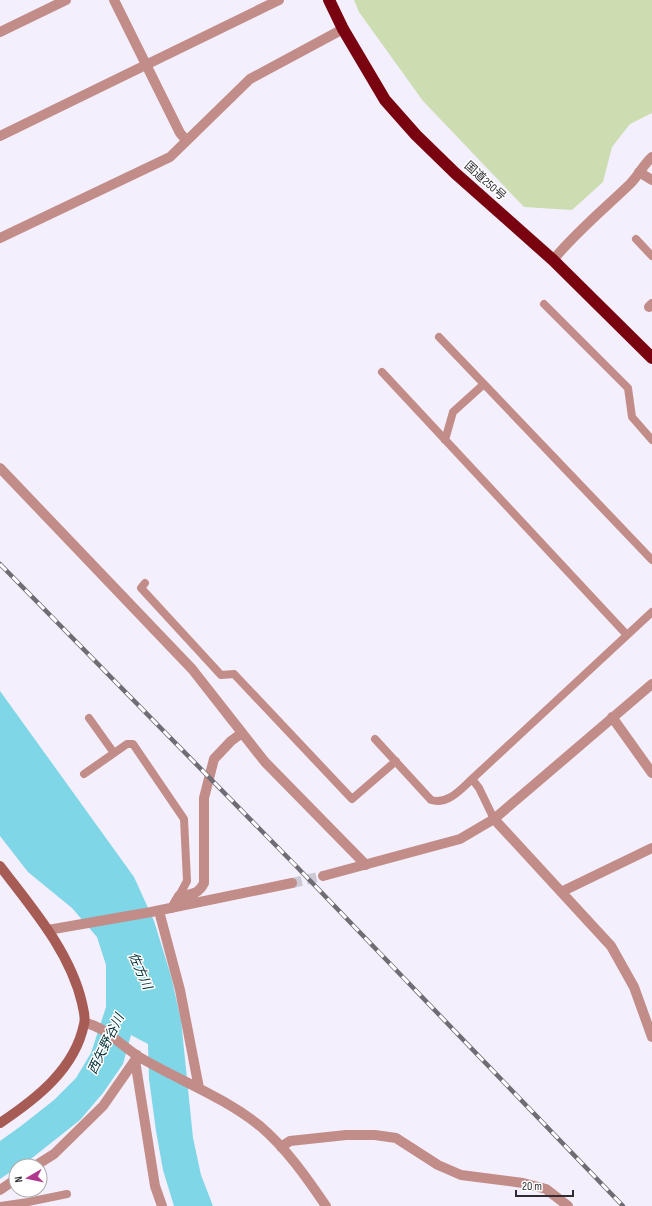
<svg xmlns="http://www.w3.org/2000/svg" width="652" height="1206" font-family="'Sofia Sans Condensed','Noto Sans JP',sans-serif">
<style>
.green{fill:#cbddb1}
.water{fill:#7fd6e6}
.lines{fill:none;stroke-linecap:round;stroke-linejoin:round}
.street-tunnel{stroke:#ccc8d4;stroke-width:10;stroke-dasharray:10 5;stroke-linecap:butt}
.lane{stroke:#c28d88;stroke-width:8}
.street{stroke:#c28d88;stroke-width:10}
.secondary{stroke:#a65b55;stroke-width:10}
.highway{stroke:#7a0310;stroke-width:12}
.rail-casing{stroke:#6f6c74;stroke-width:4.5}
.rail{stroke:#fff;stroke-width:3;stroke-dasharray:9;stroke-linecap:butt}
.labels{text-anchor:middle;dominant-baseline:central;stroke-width:3;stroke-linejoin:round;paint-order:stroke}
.street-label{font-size:12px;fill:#2e2c31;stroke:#fff}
.water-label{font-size:13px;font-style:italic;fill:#043037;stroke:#fff}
</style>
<rect width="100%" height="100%" fill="#f4effd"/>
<path class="green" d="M354 0H652V113L630 124 612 147 603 182 572 210 524 207 423 101 359 12Z"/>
<path class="water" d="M0 691 134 877 154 921 171 976 181 1020 193 1138 201 1175 213 1206H174L163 1170 156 1131 149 1079 148 1044 131 1035 123 1064 103 1093 80 1120 32 1158 20 1166H16V1168L0 1179V1141L21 1126 54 1100 76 1078 91 1053 106 1007V965L97 937 72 908 28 872 0 836Z"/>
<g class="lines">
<path class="street-tunnel" d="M292 883 323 876"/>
<path class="lane" d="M636 239 652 256
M544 304 628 388 632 417 652 440
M439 337 652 560
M382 372 627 635
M445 440 453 412 484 384
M145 583 141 588 221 675 234 674 352 799 396 761
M89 718 114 753
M375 739 431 800C448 805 461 789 472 779L479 788 494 819
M84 774 127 744H133L184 819 187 881 179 896
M472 779 652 612
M0 1206 28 1202 67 1194"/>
<path class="street" d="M114 0 180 133 186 140
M0 32 66 0
M0 136 279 0
M639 172 652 180
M0 238 170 157 250 79 343 29
M553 260C576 232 604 209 630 184 639 175 643 165 652 157
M649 307 652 304
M0 468 192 669 265 762 366 865
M612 717 652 773
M494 819 611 946 634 987 652 1037
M323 876 460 839 494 819 652 684
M561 892 652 848
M172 908 179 896C191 894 198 895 204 883V798L214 759 231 741 242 733
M159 911 180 990 199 1088
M48 930 151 912 292 883
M85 1023C106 1027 122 1047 141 1058 180 1081 224 1097 260 1126 286 1148 307 1178 326 1206
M137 1055 135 1060 155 1186 162 1206
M281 1147 290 1141 346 1135H375L396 1138 438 1165 461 1175 523 1183 546 1189 568 1206
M35 1166 54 1154 103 1106 135 1060
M0 1190 16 1179"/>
<path class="secondary" d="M0 866C31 907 70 951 82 1003 83 1009 86 1017 84 1024 75 1069 36 1099 0 1123"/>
<path class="highway" d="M329 0 343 29 385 100 416 135 455 173 553 260 652 358"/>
<g class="rail-casing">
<path id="rail" d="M0 564 297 867 623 1206"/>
</g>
<use href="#rail" class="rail"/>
</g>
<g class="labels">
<g class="street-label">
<text transform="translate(485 181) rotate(42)">国道250号</text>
</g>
<g class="water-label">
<text transform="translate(140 971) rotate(66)">佐方川</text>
<text transform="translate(106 1044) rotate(-64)">西矢野谷川</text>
</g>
</g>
<g transform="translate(28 1178) rotate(261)"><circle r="19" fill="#ffffff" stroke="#ababad"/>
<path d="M0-3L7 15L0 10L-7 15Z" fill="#b0388e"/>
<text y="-6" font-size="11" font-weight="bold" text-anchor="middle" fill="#2e2c31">N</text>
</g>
<path d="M516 1190v6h57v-6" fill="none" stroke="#2e2c31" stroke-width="2"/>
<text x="522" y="1190" font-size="12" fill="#2e2c31" stroke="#ffffff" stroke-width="3" paint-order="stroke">20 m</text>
</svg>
